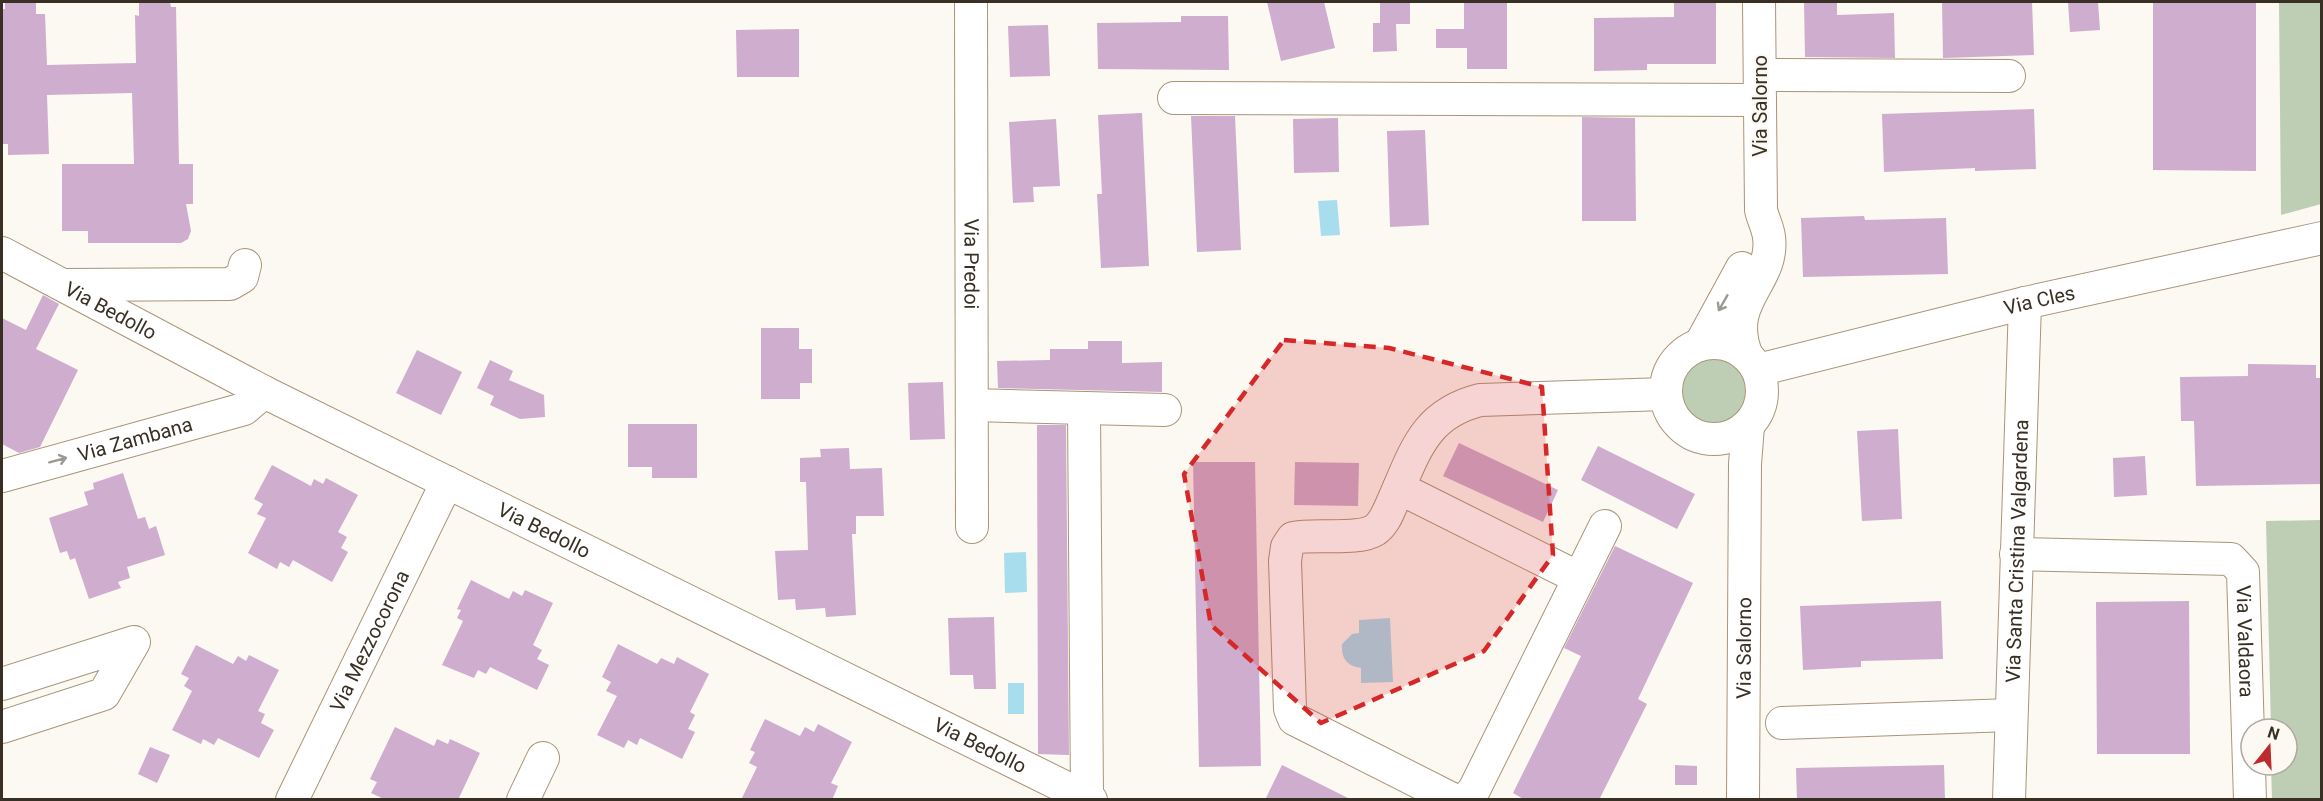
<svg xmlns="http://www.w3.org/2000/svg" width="2323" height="801" font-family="Roboto,sans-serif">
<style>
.green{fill:#beceb4}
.water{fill:#a8dded}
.building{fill:#ceadce}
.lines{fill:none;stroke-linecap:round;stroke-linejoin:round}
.minor-casing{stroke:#a99578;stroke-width:34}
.minor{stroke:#fff;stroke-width:32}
.oneway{stroke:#9c9892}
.marked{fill:#d62828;fill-opacity:0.2;stroke:#d62828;stroke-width:4.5;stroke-dasharray:12 8;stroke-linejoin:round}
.labels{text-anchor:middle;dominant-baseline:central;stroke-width:4.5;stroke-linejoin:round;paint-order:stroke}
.street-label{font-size:20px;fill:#383024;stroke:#fcf8f2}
</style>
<rect width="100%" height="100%" fill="#fcf8f2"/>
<path class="green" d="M2279 2H2322L2321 204 2281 215Z
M1680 392a34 34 0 1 1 68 0a34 34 0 1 1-68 0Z
M2321 520V799H2272L2271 765H2287V729H2271L2266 521Z"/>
<path class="water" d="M1337 200 1340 235 1321 236 1318 201Z
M1026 552 1027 592 1005 593 1004 553Z
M1390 618 1393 682 1361 683V668C1347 666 1341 659 1342 644L1352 634 1359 633V620Z
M1008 683H1024V714H1008Z"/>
<path class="building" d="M5 2H36V14H45L47 65 136 63 135 15 139 16V2H170L171 7H176L179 164H193V204H186L191 231 188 239 181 243H88V231H62V164H134L132 93 47 95 49 154 8 155V144H2V9H5Z
M1267 2H1324L1335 48 1281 61Z
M1380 2H1410V24H1396L1397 51 1373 52V23H1380Z
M1464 2H1507V69H1467V48H1436V29H1464Z
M1674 2H1716V64H1647V70L1594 71V18L1674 17Z
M1804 2H1837V15L1894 13 1895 58 1805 57Z
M1942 2H2032L2034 55 1943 58Z
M2068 2H2098L2100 30 2070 32Z
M2153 2H2256V171L2153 170Z
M1181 16H1228L1229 70 1098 69 1097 23 1181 22Z
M1048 25 1050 76 1010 77 1008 26Z
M799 29V77H737L736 30Z
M2034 109 2036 169 1975 171V168L1884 172 1882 114Z
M1142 113 1149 266 1101 268 1097 194H1102L1098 115Z
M1191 116H1235L1241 250 1197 252Z
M1582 117 1635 118 1636 221H1582Z
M1338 118 1339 172 1294 173 1293 119Z
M1056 119 1060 186 1033 187 1034 202 1013 203 1009 122Z
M1425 130 1429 225 1390 227 1387 131Z
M1864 216 1865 220 1946 218 1948 274 1803 277 1801 218Z
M43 295 59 304 36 349 78 370 40 447 19 453 2 444V318L26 330Z
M761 328H799V349H812V383H800V399H761Z
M1088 341H1122V363L1162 362V392L998 388 997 361 1050 360V349H1088Z
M417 350 462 372 441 415 396 393Z
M490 360 513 371 509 380 544 395 545 417 520 419 490 405 494 396 477 388Z
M2248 364 2316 365V378H2322V484L2196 486 2194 421H2181L2180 377 2248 376Z
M943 382 945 439 910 440 908 383Z
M628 424H697V478H652V467H628Z
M1037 425H1066L1069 755 1038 754Z
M1898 429 1902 519 1862 521 1857 431Z
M1459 443 1558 490 1543 522 1443 476Z
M1598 446 1695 494 1677 529 1581 480Z
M849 448 850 469 882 468 884 516H856V534H852L856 615 826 617 825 608 796 610 795 599 778 600 775 551 808 550 806 482H800V458L821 457 820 449Z
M2145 456 2147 495 2114 497 2113 458Z
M1193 462H1255L1261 766 1199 767Z
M1295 462 1359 463 1358 506 1294 505Z
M272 465 311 486 314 479 323 484 326 478 358 495 338 532 347 537 341 548 348 552 332 582 293 560 289 567 280 562 277 569 248 553 266 518 257 514 263 504 254 499Z
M123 473 138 519 145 517 149 529 156 526 165 555 127 567 130 578 118 582 121 588 89 599 75 558 70 560 67 551 60 553 49 518 88 505 84 492 94 489 93 483Z
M1615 546 1693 583 1638 699 1647 704 1599 800H1525L1513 793 1581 656 1564 648Z
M471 580 509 599 513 591 522 596 525 590 553 603 533 645 542 650 537 659 549 665 537 690 490 667 486 674 478 670 474 678 442 665 463 621 457 618 461 610 457 609Z
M1941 601 1943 659 1861 661V667L1803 670 1800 606Z
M2189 601 2190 754H2097L2096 602Z
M994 617 996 689H974L973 675H950L948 618Z
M618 644 657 664 661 658 674 664 677 657 709 674 690 712 695 715 688 729 695 732 682 759 640 738 637 745 628 740 624 748 597 735 617 696 606 691 611 682 602 677Z
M196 645 233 664 238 656 246 661 249 655 279 670 258 711 265 714 261 723 274 730 259 758 218 738 214 745 203 739 201 744 172 730 192 691 184 686 189 678 181 674Z
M765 719 800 736 805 727 814 732 818 724 852 742 831 783 838 786 832 800H741L757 767 749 763 755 752 750 750Z
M395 727 434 746 437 739 448 744 450 739 480 753 458 800H386L371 793 377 782 370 779Z
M150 747 170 755 157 783 138 774Z
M1282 765 1352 800H1265Z
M1675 765 1697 766V785H1675Z
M1944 765 1945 800H1797L1796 768Z"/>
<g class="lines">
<g class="minor-casing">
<g id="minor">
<path id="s1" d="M971 2 972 527"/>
<path d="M1760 75 2009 76"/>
<path d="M1174 98 1760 100"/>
<path id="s2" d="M2 253 264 392 1091 800"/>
<path d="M65 285 230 284 242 277 245 265"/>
<circle cx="1714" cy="391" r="48"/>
<path d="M1700 345 1742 268"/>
<path d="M1747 356C1724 300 1775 283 1769 237 1768 228 1763 219 1761 210L1759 2"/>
<path id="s3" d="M1758 370 2025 303 2322 238"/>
<path d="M972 405 1165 410"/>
<path d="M1084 409 1087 797"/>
<path id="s4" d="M2 476 244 409 264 392"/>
<path d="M1399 488 1579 578"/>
<path id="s5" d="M2016 554 2231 559 2243 572 2250 800"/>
<path d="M2 684 134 642 104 694 2 727"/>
<path d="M1782 723 2011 715"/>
<path id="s6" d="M292 800 447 482"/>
<path d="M523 800 543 758"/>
<path d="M1454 800 1294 719 1290 709 1285 561 1287 547 1293 538C1315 533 1358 541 1375 530 1385 523 1389 510 1394 499 1415 452 1424 414 1480 400L1666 394"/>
<path d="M1465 800 1474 790 1605 526"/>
<path id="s7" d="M1743 800 1745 464 1748 426"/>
<path id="s8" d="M2009 800 2025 303"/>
</g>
</g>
<use href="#minor" class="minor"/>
</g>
<defs><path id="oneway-shaft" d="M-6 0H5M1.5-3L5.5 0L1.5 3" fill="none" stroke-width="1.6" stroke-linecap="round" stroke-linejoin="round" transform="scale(1.5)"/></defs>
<g class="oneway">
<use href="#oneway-shaft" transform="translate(1723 303) rotate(120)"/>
<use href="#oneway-shaft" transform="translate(58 460) rotate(-15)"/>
</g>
<path class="marked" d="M1284 340 1389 348 1542 387 1553 555 1484 651 1321 723 1211 625 1184 474Z"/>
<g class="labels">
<g class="street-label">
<text transform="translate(1760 106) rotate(-90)">Via Salorno</text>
<text stroke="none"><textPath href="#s1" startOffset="262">Via Predoi</textPath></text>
<text stroke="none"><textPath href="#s3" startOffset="290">Via Cles</textPath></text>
<text stroke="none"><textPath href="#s2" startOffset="123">Via Bedollo</textPath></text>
<text stroke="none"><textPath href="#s4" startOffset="138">Via Zambana</textPath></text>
<text stroke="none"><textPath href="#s2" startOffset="609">Via Bedollo</textPath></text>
<text stroke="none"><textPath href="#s8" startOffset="249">Via Santa Cristina Valgardena</textPath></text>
<text stroke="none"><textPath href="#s6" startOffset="177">Via Mezzocorona</textPath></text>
<text stroke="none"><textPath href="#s5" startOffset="302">Via Valdaora</textPath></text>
<text stroke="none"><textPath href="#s7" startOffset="152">Via Salorno</textPath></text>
<text stroke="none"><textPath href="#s2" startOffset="1095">Via Bedollo</textPath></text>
</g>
</g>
<rect width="2323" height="801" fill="none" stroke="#383024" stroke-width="6"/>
<g transform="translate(2269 747) rotate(18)"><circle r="28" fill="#fcf8f2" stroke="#aea8a0" stroke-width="1.5"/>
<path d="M0-4.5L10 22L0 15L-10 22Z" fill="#bc2c2e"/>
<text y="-9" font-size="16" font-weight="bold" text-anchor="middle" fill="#383024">N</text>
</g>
</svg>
